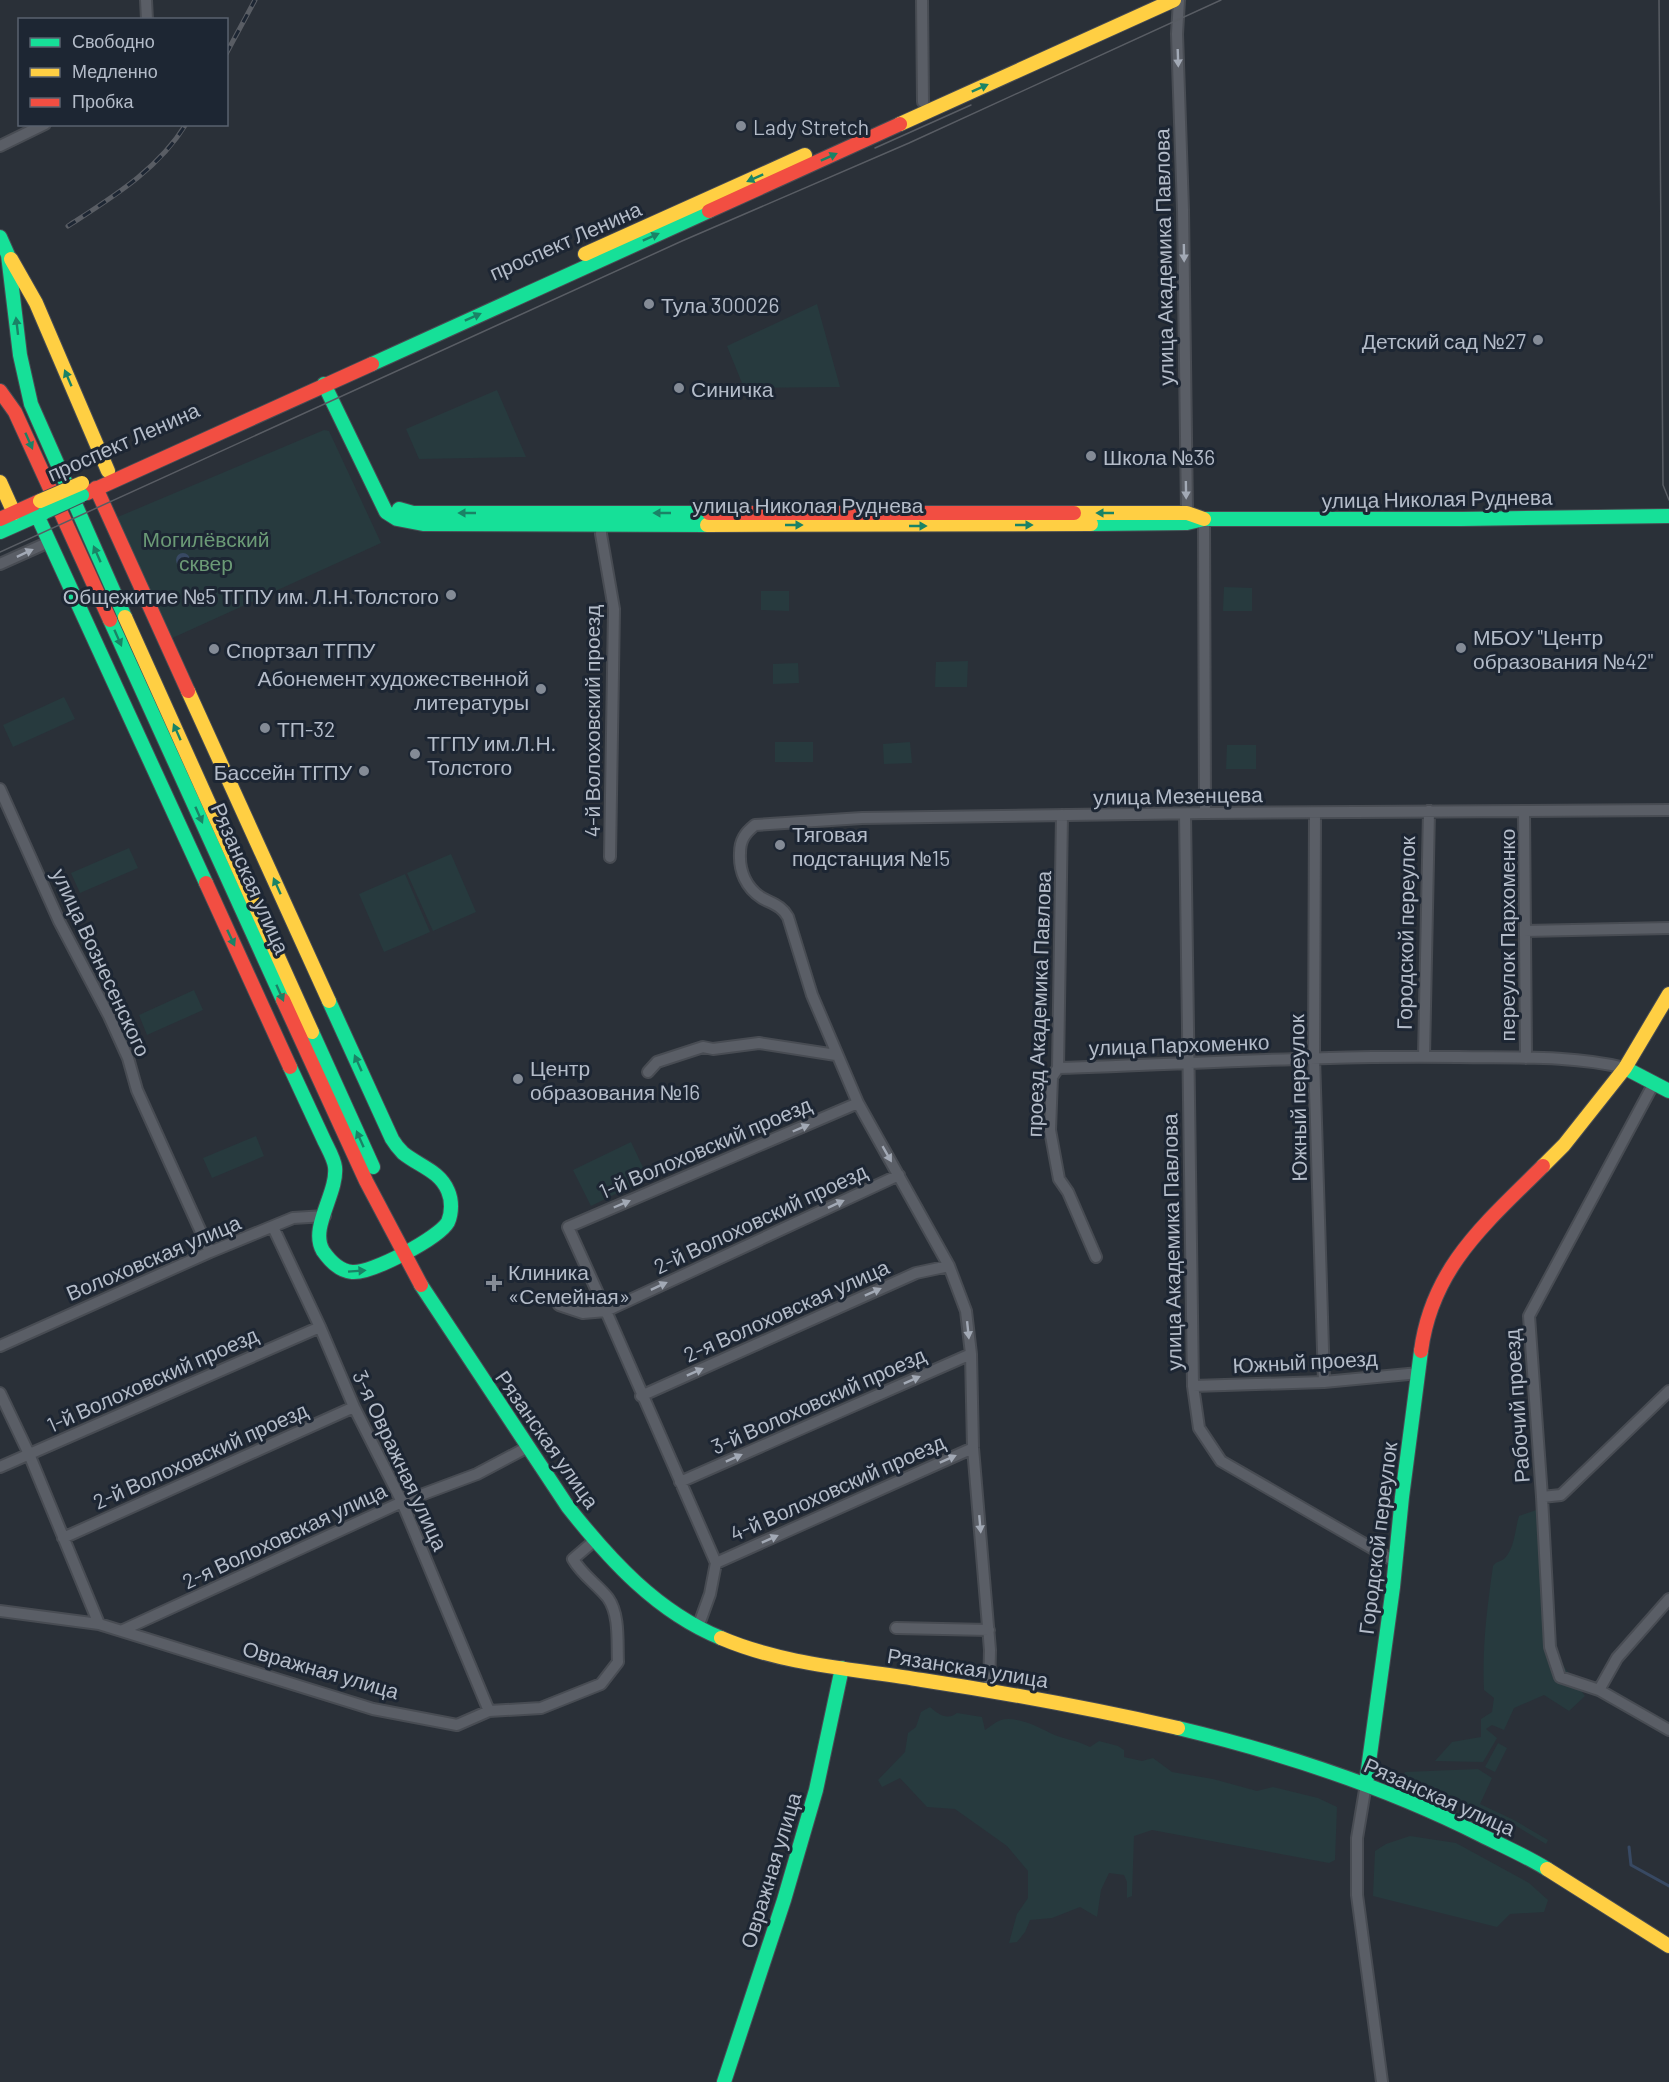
<svg xmlns="http://www.w3.org/2000/svg" width="1669" height="2082" font-family="Barlow,sans-serif">
<style>
.green{fill:#273a3e}
.water{fill:#384963}
.lines{fill:none;stroke-linecap:round;stroke-linejoin:round}
.stream{stroke:#384963;stroke-width:3}
.street-casing{stroke:#484c53;stroke-width:14}
.fast-casing{stroke:#484c53;stroke-width:16}
.slow-casing{stroke:#484c53;stroke-width:16}
.jam-casing{stroke:#484c53;stroke-width:16}
.street{stroke:#5a5e66;stroke-width:10}
.fast{stroke:#16e098;stroke-width:14}
.slow{stroke:#ffcf43;stroke-width:14}
.jam{stroke:#f24e42;stroke-width:14}
.tram{stroke:#595d64;stroke-width:1.5}
.rail-casing{stroke:#595d64;stroke-width:5}
.rail{stroke:#1d2633;stroke-width:3;stroke-dasharray:9;stroke-linecap:butt}
.fast-bridge-casing{stroke:#484c55;stroke-width:16;stroke-linecap:butt}
.slow-bridge-casing{stroke:#484c55;stroke-width:16;stroke-linecap:butt}
.fast-bridge{stroke:#16e098;stroke-width:14}
.slow-bridge{stroke:#ffcf43;stroke-width:14}
.oneway{fill:#a2a9b5}
.oneway2{fill:#1a8366}
.poi-dot{fill:#848b96;stroke:#1d2633;stroke-width:2}
.labels{text-anchor:middle;dominant-baseline:central;stroke-width:6;stroke-linejoin:round;paint-order:stroke}
.poi-label{font-size:21px;fill:#b4bcc9;stroke:#1d2633;text-anchor:start}
.street-label{font-size:21px;fill:#b4bcc9;stroke:#1d2633}
.park-label{font-size:21px;fill:#6b9a76;stroke:#1d2633}
</style>
<rect width="100%" height="100%" fill="#2a3038"/>
<path class="green" d="M817 304 840 387 744 388 727 346Z
M497 390 526 457 419 459 406 429Z
M324 430 329 431 381 543 168 640 113 519Z
M1224 587 1252 588V611H1223Z
M761 591H789V611L761 610Z
M968 661 967 687H935L936 662Z
M798 663 799 683 773 684V664Z
M64 697 75 719 13 747 3 725Z
M775 742H813V762H775Z
M910 742 912 763 884 764 883 744Z
M1227 745H1256V769H1226Z
M129 848 138 868 80 893 71 873Z
M451 854 476 912 433 931 407 873Z
M405 874 430 932 384 952 359 894Z
M194 990 203 1010 147 1035 139 1015Z
M256 1136 264 1156 212 1178 203 1158Z
M631 1142 648 1178 591 1206 573 1170Z
M1542 1508 1550 1647 1585 1696 1569 1711 1544 1695 1514 1708 1504 1730 1492 1725 1486 1729 1497 1738 1483 1762 1435 1761 1452 1742 1481 1737V1719L1492 1712 1494 1698 1484 1690C1482 1648 1487 1608 1493 1566 1496 1561 1501 1562 1505 1558 1515 1547 1515 1529 1519 1516Z
M930 1707C938 1714 947 1721 957 1713L982 1717 985 1730C990 1727 995 1722 1001 1720 1015 1716 1037 1726 1050 1733 1062 1739 1077 1740 1090 1747L1099 1741 1118 1746 1124 1750V1757L1142 1761 1153 1758 1172 1772 1213 1779 1257 1791 1273 1787 1318 1798 1337 1807 1335 1860 1329 1863 1152 1830 1134 1836 1132 1896 1127 1898V1882L1124 1875 1109 1873 1101 1890 1097 1917 1080 1907 1052 1918 1030 1920 1025 1932 1017 1942 1009 1943 1017 1914 1028 1898V1871L1007 1846 955 1809 927 1807 900 1778 882 1787 878 1780 905 1752 908 1733 916 1727 921 1712Z
M1498 1743 1507 1748 1495 1772 1485 1767Z
M1478 1769 1492 1778 1480 1804 1514 1820 1548 1840 1546 1844 1513 1824 1403 1776 1405 1772Z
M1410 1836 1456 1843 1529 1883 1548 1900 1544 1912 1510 1914 1497 1927 1373 1896 1375 1851 1386 1844Z"/>
<path class="water" d="M176 560a7 7 0 1 1 14 0a7 7 0 1 1-14 0Z"/>
<g class="lines">
<path class="stream" d="M1629 1847 1631 1865 1669 1886"/>
<g class="street-casing">
<path id="street" d="M146 0 147 20
M922 0 923 102
M1179 0 1177 34 1183 210 1187 513
M0 146 45 124
M1204 519 1205 813
M602 520 601 534 614 609 610 857
M0 564 49 542
M0 789 59 921 109 1016 128 1058 137 1090 210 1252
M1524 811 1526 1058
M1315 813 1314 1057 1324 1382
M1185 814 1193 1386 1199 1428 1221 1461 1396 1562
M1062 815 1058 1068 1052 1077 1050 1130 1059 1179 1068 1192 1096 1257
M1525 931 1669 928
M1424 1056 1429 811
M1058 1068C1192 1064 1325 1055 1458 1057 1514 1058 1571 1055 1625 1068
M648 1072 657 1062 703 1047 713 1049 759 1043 836 1055
M1654 1083 1529 1316 1542 1497 1550 1647 1560 1677 1599 1690 1669 1730
M858 1103 568 1227 606 1311 899 1175
M273 1227 320 1327 354 1407 402 1502 489 1711
M559 1305 583 1313 606 1311 716 1563 710 1594 698 1627
M0 1346 210 1252 293 1218 325 1216
M1193 1386 1324 1382 1419 1373
M0 1393 29 1454 99 1624
M641 1396 916 1273 949 1266
M0 1467 320 1327
M680 1482 971 1354
M1542 1497 1561 1495 1669 1391
M63 1538 354 1407
M716 1563 973 1448
M0 1611 99 1624 373 1709 457 1725 489 1711 541 1708 601 1684 618 1662C617 1642 620 1615 608 1598 597 1584 582 1575 573 1559L594 1541
M896 1628 989 1630
M123 1630 402 1502 477 1474 528 1447
M989 1690 990 1650 973 1448 971 1354 966 1311 949 1266 858 1103 812 995 788 917C782 906 773 904 762 898 746 888 739 871 740 853 740 840 745 833 755 825L862 818 1205 813 1669 810
M1599 1690 1617 1658 1669 1599
M1366 1784 1357 1838V1895L1382 2082"/>
</g>
<g class="fast-casing">
<path id="fast" d="M0 237 8 255 20 355 31 404 125 617
M372 364 709 211
M324 384 386 512 397 519 423 524 707 525
M399 509 413 513H709
M37 515 206 883
M1091 524 1187 523 1204 519H1462L1669 516
M0 532 45 512
M110 620 283 1000
M312 1032 373 1167
M290 1067C301 1091 312 1114 323 1138 327 1147 334 1158 335 1167 338 1193 309 1228 323 1251 330 1261 340 1271 352 1272 371 1274 439 1238 448 1222 452 1213 452 1200 448 1191 440 1171 419 1166 403 1153 399 1149 395 1144 392 1139L329 1001
M1625 1068 1669 1091
M421 1285 568 1507C610 1560 657 1612 721 1638
M1178 1728C1282 1753 1386 1787 1481 1835 1503 1846 1526 1856 1547 1869
M1366 1784 1393 1587 1402 1497 1421 1351
M724 2082 784 1900 816 1790 842 1668"/>
</g>
<g class="slow-casing">
<path id="slow" d="M900 124 1174 0
M585 254 805 155
M11 259 36 303 108 471
M0 482 14 513
M1074 513H1187L1204 519
M707 525 1091 524
M125 617 312 1032
M188 691 329 1001
M1543 1166 1564 1145 1625 1068 1669 994
M721 1638C784 1665 855 1669 922 1680 1008 1693 1093 1709 1178 1728
M1547 1869 1669 1946"/>
</g>
<g class="jam-casing">
<path id="jam" d="M709 211 900 124
M0 391 15 412 110 620
M96 488 188 691
M87 493 372 364
M709 513H1074
M0 519 40 501
M206 883 290 1067
M283 1000 366 1181 421 1285
M1421 1351C1432 1267 1486 1223 1543 1166"/>
</g>
<use href="#street" class="street"/>
<use href="#fast" class="fast"/>
<use href="#slow" class="slow"/>
<use href="#jam" class="jam"/>
<path class="tram" d="M1659 0 1663 485 1669 500
M875 148 971 105
M0 552 682 241 909 143 1221 0"/>
<g class="rail-casing">
<path id="rail" d="M226 54 255 0
M68 226C111 198 158 170 186 124"/>
</g>
<use href="#rail" class="rail"/>
<g class="fast-bridge-casing">
<path id="fast-bridge" d="M45 512 82 495"/>
</g>
<g class="slow-bridge-casing">
<path id="slow-bridge" d="M40 501 82 483"/>
</g>
<use href="#fast-bridge" class="fast-bridge"/>
<use href="#slow-bridge" class="slow-bridge"/>
</g>
<defs><path id="oneway-solid" d="M-6-.8H1V-3.2L6.5 0L1 3.2V.8H-6Z" transform="scale(1.5)"/></defs>
<g class="oneway">
<use href="#oneway-solid" transform="translate(1178 58) rotate(88)"/>
<use href="#oneway-solid" transform="translate(1184 253) rotate(89)"/>
<use href="#oneway-solid" transform="translate(1186 490) rotate(89)"/>
<use href="#oneway-solid" transform="translate(25 553) rotate(-25)"/>
<use href="#oneway-solid" transform="translate(801 1128) rotate(-23)"/>
<use href="#oneway-solid" transform="translate(887 1154) rotate(60)"/>
<use href="#oneway-solid" transform="translate(622 1204) rotate(-23)"/>
<use href="#oneway-solid" transform="translate(836 1204) rotate(-25)"/>
<use href="#oneway-solid" transform="translate(659 1286) rotate(-25)"/>
<use href="#oneway-solid" transform="translate(873 1292) rotate(-24)"/>
<use href="#oneway-solid" transform="translate(968 1330) rotate(84)"/>
<use href="#oneway-solid" transform="translate(695 1372) rotate(-24)"/>
<use href="#oneway-solid" transform="translate(912 1380) rotate(-24)"/>
<use href="#oneway-solid" transform="translate(734 1458) rotate(-24)"/>
<use href="#oneway-solid" transform="translate(948 1459) rotate(-24)"/>
<use href="#oneway-solid" transform="translate(980 1524) rotate(85)"/>
<use href="#oneway-solid" transform="translate(770 1539) rotate(-24)"/>
</g>
<g class="oneway2">
<use href="#oneway-solid" transform="translate(980 88) rotate(-24)"/>
<use href="#oneway-solid" transform="translate(829 157) rotate(-24)"/>
<use href="#oneway-solid" transform="translate(755 178) rotate(156)"/>
<use href="#oneway-solid" transform="translate(651 237) rotate(-24)"/>
<use href="#oneway-solid" transform="translate(473 317) rotate(-24)"/>
<use href="#oneway-solid" transform="translate(17 326) rotate(-97)"/>
<use href="#oneway-solid" transform="translate(68 378) rotate(-113)"/>
<use href="#oneway-solid" transform="translate(29 441) rotate(66)"/>
<use href="#oneway-solid" transform="translate(467 513) rotate(-180)"/>
<use href="#oneway-solid" transform="translate(662 513) rotate(180)"/>
<use href="#oneway-solid" transform="translate(1105 513) rotate(180)"/>
<use href="#oneway-solid" transform="translate(794 525)"/>
<use href="#oneway-solid" transform="translate(1024 525)"/>
<use href="#oneway-solid" transform="translate(918 526)"/>
<use href="#oneway-solid" transform="translate(97 554) rotate(-114)"/>
<use href="#oneway-solid" transform="translate(118 638) rotate(66)"/>
<use href="#oneway-solid" transform="translate(177 732) rotate(-114)"/>
<use href="#oneway-solid" transform="translate(199 815) rotate(66)"/>
<use href="#oneway-solid" transform="translate(277 886) rotate(-114)"/>
<use href="#oneway-solid" transform="translate(231 938) rotate(65)"/>
<use href="#oneway-solid" transform="translate(280 993) rotate(66)"/>
<use href="#oneway-solid" transform="translate(358 1063) rotate(-114)"/>
<use href="#oneway-solid" transform="translate(360 1139) rotate(-114)"/>
<use href="#oneway-solid" transform="translate(357 1271) rotate(-4)"/>
</g>
<g class="poi-dot">
<circle cx="741" cy="126" r="6"/>
<circle cx="649" cy="304" r="6"/>
<circle cx="1538" cy="340" r="6"/>
<circle cx="679" cy="388" r="6"/>
<circle cx="1091" cy="456" r="6"/>
<circle cx="451" cy="595" r="6"/>
<circle cx="1461" cy="648" r="6"/>
<circle cx="214" cy="649" r="6"/>
<circle cx="541" cy="689" r="6"/>
<circle cx="265" cy="728" r="6"/>
<circle cx="415" cy="754" r="6"/>
<circle cx="364" cy="771" r="6"/>
<circle cx="780" cy="845" r="6"/>
<circle cx="518" cy="1079" r="6"/>
<path d="M491 1274h6v6h6v6h-6v6h-6v-6h-6v-6h6z"/>
</g>
<g class="labels">
<g class="poi-label">
<text x="753" y="126">Lady Stretch</text>
<text x="661" y="304">Тула 300026</text>
<text x="1526" y="340" text-anchor="end">Детский сад №27</text>
<text x="691" y="388">Синичка</text>
<text x="1103" y="456">Школа №36</text>
<text x="439" y="595" text-anchor="end">Общежитие №5 ТГПУ им. Л.Н.Толстого</text>
<text x="1473" y="636">МБОУ "Центр<tspan x="1473" dy="24">образования №42"</tspan></text>
<text x="226" y="649">Спортзал ТГПУ</text>
<text x="529" y="677" text-anchor="end">Абонемент художественной<tspan x="529" dy="24">литературы</tspan></text>
<text x="277" y="728">ТП-32</text>
<text x="427" y="742">ТГПУ им.Л.Н.<tspan x="427" dy="24">Толстого</tspan></text>
<text x="352" y="771" text-anchor="end">Бассейн ТГПУ</text>
<text x="792" y="833">Тяговая<tspan x="792" dy="24">подстанция №15</tspan></text>
<text x="530" y="1067">Центр<tspan x="530" dy="24">образования №16</tspan></text>
<text x="508" y="1271">Клиника<tspan x="508" dy="24">«Семейная»</tspan></text>
</g>
<g class="street-label">
<text transform="translate(565 240) rotate(-24)">проспект Ленина</text>
<text transform="translate(1163 257) rotate(-91)">улица Академика Павлова</text>
<text transform="translate(123 441) rotate(-24)">проспект Ленина</text>
<text transform="translate(1437 498) rotate(-1)">улица Николая Руднева</text>
<text x="808" y="504">улица Николая Руднева</text>
<text transform="translate(591 721) rotate(-90)">4-й Волоховский проезд</text>
<text transform="translate(1178 795) rotate(-1)">улица Мезенцева</text>
<text transform="translate(251 878) rotate(66)">Рязанская улица</text>
<text transform="translate(1405 933) rotate(-89)">Городской переулок</text>
<text transform="translate(1506 935) rotate(-90)">переулок Пархоменко</text>
<text transform="translate(102 962) rotate(65)">улица Вознесенского</text>
<text transform="translate(1038 1004) rotate(-88)">проезд Академика Павлова</text>
<text transform="translate(1179 1044) rotate(-2)">улица Пархоменко</text>
<text transform="translate(1297 1098) rotate(-91)">Южный переулок</text>
<text transform="translate(705 1147) rotate(-23)">1-й Волоховский проезд</text>
<text transform="translate(760 1218) rotate(-25)">2-й Волоховский проезд</text>
<text transform="translate(1171 1242) rotate(-91)">улица Академика Павлова</text>
<text transform="translate(153 1257) rotate(-23)">Волоховская улица</text>
<text transform="translate(786 1310) rotate(-24)">2-я Волоховская улица</text>
<text transform="translate(1305 1361) rotate(-3)">Южный проезд</text>
<text transform="translate(152 1379) rotate(-24)">1-й Волоховский проезд</text>
<text transform="translate(818 1400) rotate(-24)">3-й Волоховский проезд</text>
<text transform="translate(1516 1406) rotate(-94)">Рабочий проезд</text>
<text transform="translate(548 1439) rotate(55)">Рязанская улица</text>
<text transform="translate(200 1455) rotate(-24)">2-й Волоховский проезд</text>
<text transform="translate(401 1460) rotate(65)">3-я Овражная улица</text>
<text transform="translate(837 1487) rotate(-24)">4-й Волоховский проезд</text>
<text transform="translate(284 1535) rotate(-25)">2-я Волоховская улица</text>
<text transform="translate(1377 1538) rotate(-83)">Городской переулок</text>
<text transform="translate(968 1667) rotate(9)">Рязанская улица</text>
<text transform="translate(321 1669) rotate(16)">Овражная улица</text>
<text transform="translate(1440 1796) rotate(24)">Рязанская улица</text>
<text transform="translate(770 1870) rotate(-73)">Овражная улица</text>
</g>
<g class="park-label">
<text x="206" y="538">Могилёвский<tspan x="206" dy="24">сквер</tspan></text>
</g>
</g>
<rect x="18" y="18" width="210" height="108" fill="#1d2633" stroke="#59626f" stroke-width="1.5"/>
<rect x="30" y="38" width="30" height="9" fill="#16e098" stroke="#59626f" stroke-width="1.5"/>
<text x="72" y="48" font-size="18" fill="#b4bcc9">Свободно</text>
<rect x="30" y="68" width="30" height="9" fill="#ffcf43" stroke="#59626f" stroke-width="1.5"/>
<text x="72" y="78" font-size="18" fill="#b4bcc9">Медленно</text>
<rect x="30" y="98" width="30" height="9" fill="#f24e42" stroke="#59626f" stroke-width="1.5"/>
<text x="72" y="108" font-size="18" fill="#b4bcc9">Пробка</text>
</svg>
